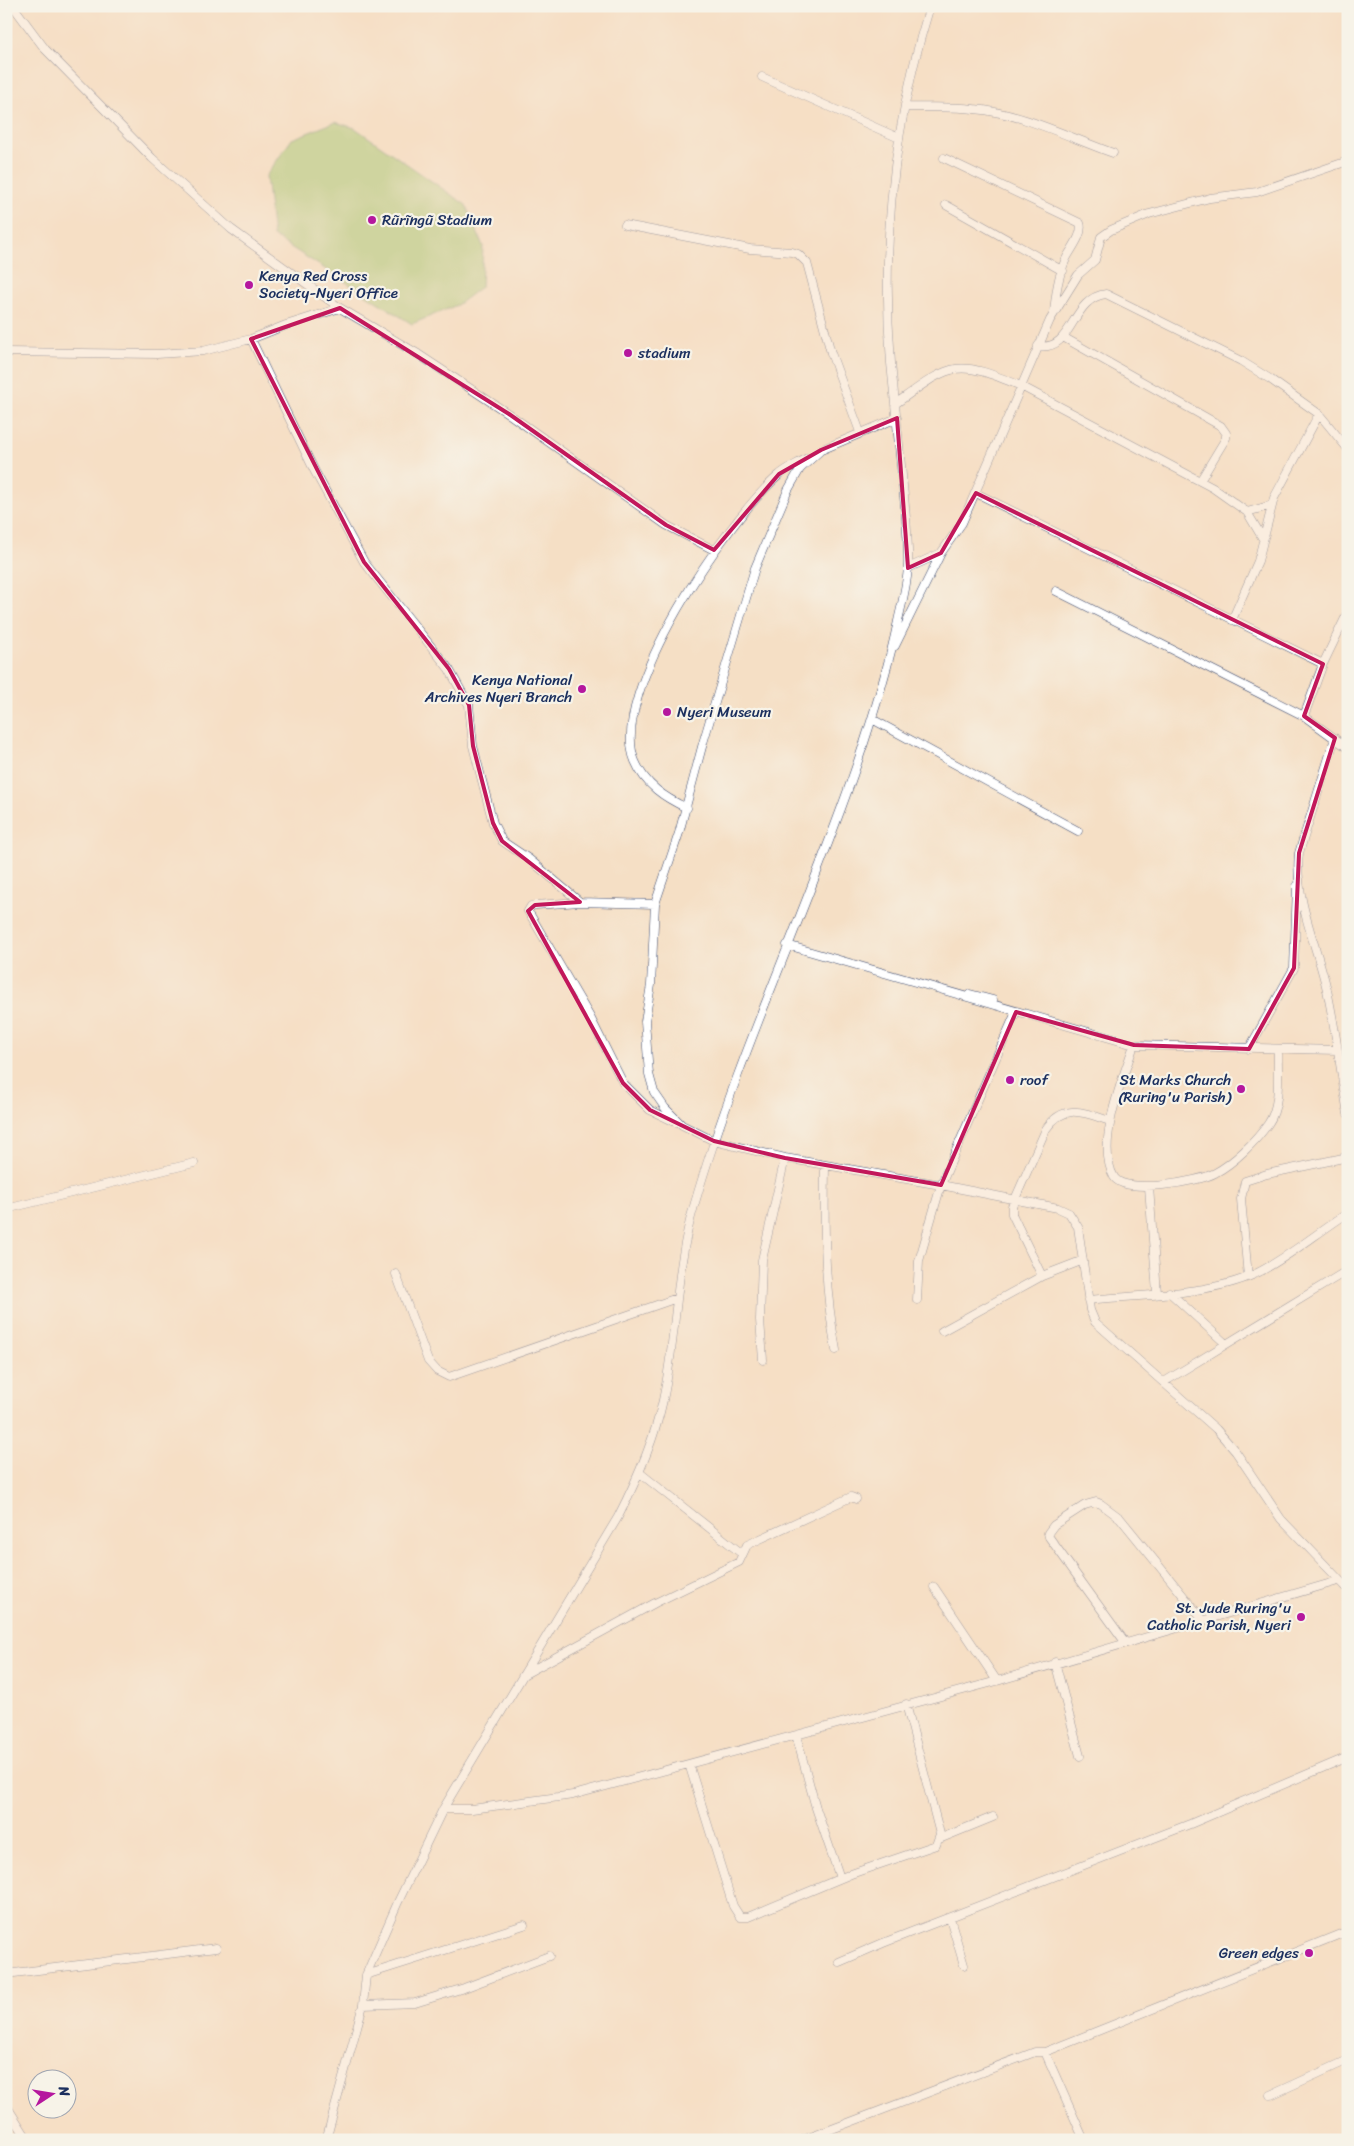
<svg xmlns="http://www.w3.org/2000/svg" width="1354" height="2146" font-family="Sriracha,sans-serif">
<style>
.green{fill:#a0c771;stroke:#5e7b68}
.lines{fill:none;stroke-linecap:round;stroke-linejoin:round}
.street-casing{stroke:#3c496d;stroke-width:9}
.street{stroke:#fff;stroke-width:8}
.marked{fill:none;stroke:#c2185b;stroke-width:4;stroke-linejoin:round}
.poi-dot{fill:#b5179e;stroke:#f7f3e8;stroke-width:2}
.labels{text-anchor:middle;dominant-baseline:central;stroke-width:4.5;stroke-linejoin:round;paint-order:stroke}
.poi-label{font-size:15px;fill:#1b2f5e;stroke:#f7f3e8;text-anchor:start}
</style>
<rect width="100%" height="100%" fill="#f7f3e8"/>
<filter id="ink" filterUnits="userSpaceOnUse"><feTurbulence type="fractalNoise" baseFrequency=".02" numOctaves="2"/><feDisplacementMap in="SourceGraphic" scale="10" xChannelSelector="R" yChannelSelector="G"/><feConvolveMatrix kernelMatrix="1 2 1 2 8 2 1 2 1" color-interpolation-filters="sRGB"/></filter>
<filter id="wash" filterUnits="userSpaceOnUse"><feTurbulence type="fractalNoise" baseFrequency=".0096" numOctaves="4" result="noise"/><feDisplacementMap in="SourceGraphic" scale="20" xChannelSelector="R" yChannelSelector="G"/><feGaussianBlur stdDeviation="1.12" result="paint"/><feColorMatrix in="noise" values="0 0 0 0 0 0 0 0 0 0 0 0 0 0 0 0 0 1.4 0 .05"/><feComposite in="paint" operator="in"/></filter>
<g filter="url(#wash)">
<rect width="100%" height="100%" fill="#f5dfc5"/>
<path class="green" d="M335 122 355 128 466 205 483 246 481 287 457 305 412 324 273 236 266 176 292 139Z"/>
</g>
<g filter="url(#ink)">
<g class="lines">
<g class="street-casing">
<path id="street" d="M13 6 45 49 109 114 152 158 231 229 340 308 418 354 509 414 666 525 714 550
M762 77 899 138
M905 107C927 108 951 106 974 109 1022 113 1068 137 1113 153
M944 158 1080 223C1084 234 1071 249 1066 259 1058 276 1056 293 1054 312
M946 205 1063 271
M625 225 750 249 792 252 798 254 807 263 831 353 860 432
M1063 337 1221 426 1226 433V438L1200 481
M251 339 314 470 364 562 449 669 469 705 473 746 493 823 502 841 529 859 580 902 655 904
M1038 346C1074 352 1070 298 1106 294L1241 361 1270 379 1319 414 1348 449
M6 352 157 354 203 351 251 339 286 325 340 308
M895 404C953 363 954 358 1021 386L1213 488 1247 512 1263 539
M897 418 821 450 800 469 788 490 755 568 703 743 679 833 655 904 651 985 645 1021 649 1074 654 1092 665 1108 682 1125 714 1141 785 1158 941 1185 1058 1208 1069 1213 1078 1227 1090 1310 1095 1322 1216 1429 1236 1452 1281 1519 1348 1589
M976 493 1323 664
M1247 512 1272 505
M908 568 941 553 962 523 1050 320 1078 275 1095 260 1101 237 1111 230 1149 214 1210 198 1257 192 1348 161
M1056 591 1304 716
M1348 612 1323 664 1304 716 1348 748
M1232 620 1258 561 1274 498 1319 414
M895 646 941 553
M872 719 1078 831
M1335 738 1299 853C1294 899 1317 945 1327 990 1336 1031 1341 1073 1348 1114
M687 808C665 798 645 785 635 761 607 695 728 519 778 476 786 468 798 464 807 458
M580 902 535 905 531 906 528 911 590 1017 623 1083 650 1110 675 1122
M787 945 1134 1045 1337 1050
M970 994 993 1000
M1134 1045C1123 1078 1095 1144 1114 1177 1125 1195 1199 1182 1215 1173 1234 1163 1256 1141 1268 1124 1282 1104 1277 1073 1278 1050
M1249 1049 1294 968 1297 886
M825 1165C824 1228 824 1288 836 1350
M1149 1187 1157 1293
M6 1209 194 1163
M396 1274 428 1361 437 1371 449 1377 677 1298
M1042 1276 1012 1214V1206L1046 1129C1064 1102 1085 1113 1110 1121
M1248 1277 1241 1199 1245 1181 1267 1174 1348 1157
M1169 1292 1226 1344
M917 1300 919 1261 941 1185 1016 1012
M1088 1300C1138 1295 1210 1295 1255 1274 1285 1260 1318 1232 1348 1213
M942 1331 1042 1276 1081 1261
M763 1360 760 1320 762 1260 785 1158
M1164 1382 1348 1270
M640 1473 741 1553
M934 1587 997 1681
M1125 1642 1049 1537 1048 1533 1054 1525 1085 1505 1096 1502 1101 1504 1120 1518 1203 1620
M1055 1662 1080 1756
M523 1675 655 1603 739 1562 747 1545 851 1497 856 1499
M796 1735 816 1808 840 1878
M689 1764 733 1906 740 1917H748L851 1874 936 1845 940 1834 906 1704
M443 1809H472L573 1795 997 1681 1338 1581
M939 1839 993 1817
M950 1918 964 1965
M839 1962 883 1943 1190 1824 1348 1757
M6 1974 216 1948
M366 1975 524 1925
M363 2005 415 2003 464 1988 549 1956
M1045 2052 1084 2140
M1271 2095 1348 2060
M6 2105 28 2140
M326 2140 363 2005 366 1975 398 1902 443 1809 618 1517C637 1480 654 1441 663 1400 677 1336 675 1269 694 1206 738 1055 806 913 857 764 873 717 888 669 898 621 902 603 907 585 908 567 909 543 906 519 904 496 900 452 895 407 891 363 881 242 894 122 930 6
M803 2140 1035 2052H1045L1348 1931"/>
</g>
<use href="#street" class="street"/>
</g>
</g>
<path d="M0 0H1354V2146H0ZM340 308 509 414 666 525 714 550 779 474 821 450 897 418 908 568 941 553 976 493 1323 664 1304 716 1335 738 1299 853 1294 968 1249 1049 1134 1045 1016 1012 941 1185 785 1158 714 1141 650 1110 623 1083 528 911 535 905 580 902 502 841 493 823 473 746 469 705 449 669 364 562 251 339Z" fill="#f5dfc5" fill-opacity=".55" fill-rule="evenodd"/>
<path class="marked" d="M340 308 509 414 666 525 714 550 779 474 821 450 897 418 908 568 941 553 976 493 1323 664 1304 716 1335 738 1299 853 1294 968 1249 1049 1134 1045 1016 1012 941 1185 785 1158 714 1141 650 1110 623 1083 528 911 535 905 580 902 502 841 493 823 473 746 469 705 449 669 364 562 251 339Z"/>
<g class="poi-dot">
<circle cx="372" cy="220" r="5"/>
<circle cx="249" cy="285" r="5"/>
<circle cx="628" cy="353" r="5"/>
<circle cx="582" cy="689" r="5"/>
<circle cx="667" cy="712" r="5"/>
<circle cx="1010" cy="1080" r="5"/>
<circle cx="1241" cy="1089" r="5"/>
<circle cx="1301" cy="1617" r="5"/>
<circle cx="1309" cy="1953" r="5"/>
</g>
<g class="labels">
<g class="poi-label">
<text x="382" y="220">Rũrĩngũ Stadium</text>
<text x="259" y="276">Kenya Red Cross<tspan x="259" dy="17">Society-Nyeri Office</tspan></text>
<text x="638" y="353">stadium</text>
<text x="572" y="680" text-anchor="end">Kenya National<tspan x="572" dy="17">Archives Nyeri Branch</tspan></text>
<text x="677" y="712">Nyeri Museum</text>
<text x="1020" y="1080">roof</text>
<text x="1231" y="1080" text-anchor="end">St Marks Church<tspan x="1231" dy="17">(Ruring'u Parish)</tspan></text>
<text x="1291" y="1608" text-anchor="end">St. Jude Ruring'u<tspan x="1291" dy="17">Catholic Parish, Nyeri</tspan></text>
<text x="1299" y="1953" text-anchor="end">Green edges</text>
</g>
</g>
<rect width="1354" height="2146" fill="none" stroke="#f7f3e8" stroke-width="25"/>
<g transform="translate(52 2094) rotate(78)"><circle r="24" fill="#f7f3e8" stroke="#9fa5b1"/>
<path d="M0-4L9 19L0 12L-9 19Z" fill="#b5179e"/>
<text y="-8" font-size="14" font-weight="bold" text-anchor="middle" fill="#1b2f5e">N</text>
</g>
</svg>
